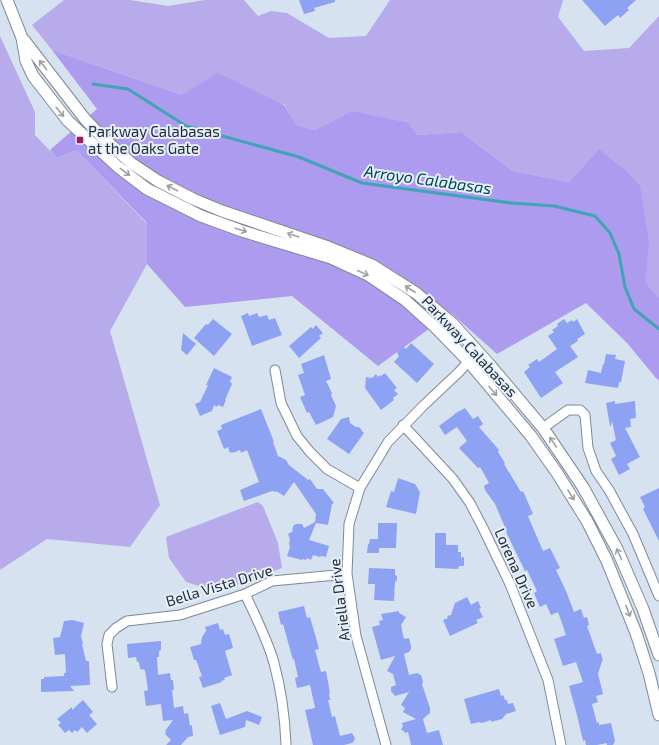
<svg xmlns="http://www.w3.org/2000/svg" width="659" height="745" font-family="'Exo 2',sans-serif">
<style>
.green{fill:#b7abec}
.forest{fill:#ac9bee}
.lines{fill:none;stroke-linecap:round;stroke-linejoin:round}
.stream{stroke:#3fa5b6;stroke-width:3}
.building{fill:#8da2f2}
.minor-casing{stroke:#7f8995;stroke-width:11}
.tertiary-casing{stroke:#7f8995;stroke-width:13}
.minor{stroke:#fff;stroke-width:9}
.tertiary{stroke:#fff;stroke-width:11}
.oneway{stroke:#9ea0a2}
.poi-dot{fill:#a11863;stroke:#e4f0fd;stroke-width:1.5}
.labels{text-anchor:middle;dominant-baseline:central;stroke-width:4;stroke-linejoin:round;paint-order:stroke}
.poi-label{font-size:15px;fill:#282c31;stroke:#e4f0fd;text-anchor:start}
.street-label{font-size:15px;fill:#282c31;stroke:#e4f0fd}
.water-label{font-size:16px;font-style:italic;fill:#03434c;stroke:#e4f0fd}
</style>
<rect width="100%" height="100%" fill="#d7e2f0"/>
<path class="green" d="M64 0H130L168 6 205 0H244L258 16 271 11 287 13 329 38 366 36 390 0H563L558 17 584 51 629 48 659 16V380L656 378 599 149 569 182 513 171 461 132 416 135 352 111 315 130 295 125 284 104 182 95 52 50 32 25Z
M0 36 35 112V135L57 158 76 150 147 224V264L110 331 160 505 130 547 47 539 0 570Z
M258 502 263 506 278 543 282 568 218 592 186 582 169 558 166 537Z"/>
<path class="forest" d="M52 50 182 95 218 73 284 105 296 125 315 130 352 111 408 123 417 135 461 132 513 171 569 182 599 149 626 171 640 186 649 242 645 283 659 298V380L656 378 627 343 586 303 497 354 451 313 378 366 292 296 185 307 147 264V223L76 150 57 158 50 150 97 109Z"/>
<g class="lines">
<path class="stream" d="M93 84 128 89 186 126 299 157 362 183 511 203 554 206 595 216 610 233 619 254 625 287 634 309 659 329"/>
</g>
<path class="building" d="M299 0H335V2L314 8 315 11 304 14Z
M582 0H636L627 8 629 10 620 18 618 15 605 26Z
M248 313 249 316 257 313 259 317 267 315 269 320 275 318 282 335 252 346 241 316Z
M213 319 232 334 214 356 194 338 206 324 208 325Z
M564 319 567 323 572 320 573 322 577 319 584 332 585 334 577 339 578 341 570 346 578 357 555 372 563 383 541 398 524 372 530 367 528 365 537 359 539 362 557 349 548 336 554 332 552 330 558 326 557 324Z
M316 325 323 333 319 336 321 338 299 358 289 346 311 327 313 329Z
M183 333 196 344 187 355 181 350Z
M411 343 434 364 417 383 394 362 399 356 397 353 403 346 406 349Z
M606 354 616 355 615 359 625 361 621 382H619L618 388 585 383 588 370 601 373 603 364H604Z
M324 355 331 379 326 381 332 393 331 395 336 406 333 417 316 425 309 412 307 413 300 397 305 395 298 375 304 373 301 364Z
M214 368 232 377 230 381 232 384 225 400H226L223 407 218 405 217 407 214 405 212 411 200 416 195 404 200 402 208 385H206Z
M385 373 397 388 394 390 398 394 393 398 394 400 381 410 365 388 366 377 372 378 376 374 378 377 380 375 381 376Z
M615 401V404L635 401 636 418 630 419 631 427 625 428 640 457 627 464 630 469 619 475 611 459 616 456 610 443 616 440 612 421 611 426H610L606 403Z
M465 408 473 419 478 416 483 424 479 427 499 450 498 452 505 463 504 464 521 492 523 491 533 514 528 516 543 551 550 548 560 568 556 570 566 591 574 612 581 609 584 618 587 617 589 625 587 626 597 654 601 653 603 661H602L598 674 603 694 596 696 598 702 592 704 597 723 599 722V725L611 723 615 741 613 745H607V743L597 745H586L585 740 583 741 577 715 569 686 583 682 576 662 563 666 554 639 566 635 558 612 551 615 546 604 540 607 534 593 537 591 527 570 525 571 506 532H507L495 504 485 490 484 486 489 483 480 467 478 468 459 448 467 441 457 427 445 435 439 426 455 414H454Z
M261 409 274 442H273L278 456 286 460 289 465 308 480 310 479 317 489H323L334 503 332 504 328 525 316 523 309 540 329 546 326 557 321 556 320 557 313 555 311 560 307 558 306 560 303 559 302 560 287 556 290 547 289 544 290 539 288 534 293 531 292 529 294 525 297 524H302L304 528 315 522 316 514 294 482 284 496 278 492 272 491 244 501 240 490 259 482 247 450 241 453 240 450 233 453 232 452 230 453 228 447 224 449 217 431 222 429 221 425Z
M349 417 350 423 356 427H359L361 429 362 431 364 433 349 454 327 439 341 419Z
M398 478 415 484 420 492 416 514 386 507 391 491 394 492Z
M659 488V541L643 509 645 507 640 497Z
M378 523H397L396 548H379V553H367L368 544H369L370 539H378Z
M435 533H446V545H458V552H461V558L464 557V566H459L458 569 435 568Z
M369 568 395 569V575L397 576V580L395 582 394 601 374 600 375 584H368Z
M467 597 471 605 478 601 481 608 479 609 483 617 476 620 478 623 450 636 443 620 448 618 447 616 451 615 455 603Z
M304 606 307 618 310 617 316 638 319 649 315 650 321 672 326 671 330 693H329L330 700H328L332 717 335 716 340 736 352 733 355 738 354 741 352 743 344 745H313L305 710 315 708 310 685 297 688 295 678 298 677 294 659 293 660 283 624 281 625 278 612Z
M399 611V613L406 617 401 625 404 639 409 638 411 646V649L409 652 404 654 409 675 417 673 421 675 423 682 422 684 430 708V713L423 719 427 733 439 730 443 745H411L408 732 405 733 404 731 401 730 403 726 402 723 416 719 403 712 405 708 401 705 409 692 395 696 391 691V687L396 685 393 674 387 671 395 656 381 660 372 627 380 625 379 621 383 620 381 614Z
M73 620 84 623 81 636 83 644H82L86 661H89L90 685 70 686 74 691 41 692V679H44V677L64 676V673H66L65 654 55 655 53 638 60 637 64 621Z
M218 623 220 630 223 629 225 635 229 634 232 644 233 648 225 651 232 675 224 678 225 680 221 681 222 682 203 688 199 677 202 676 196 660H194L190 647 201 644 202 637 206 631 205 627Z
M161 641V650L159 651V657H157L158 675 170 673 171 680H173L174 690H172L174 708 183 706 184 714 188 713 190 726 192 725 193 736 188 737 181 745H166L171 740 165 734 166 732 165 731 173 720 163 721 161 704 146 706 144 691 148 690 145 670 140 669 139 662H137L136 657 128 658 127 644Z
M499 689 501 696 503 695 505 700H507L508 704 513 703 516 711 506 714 502 719 491 722V720L482 723 479 722 471 724 464 699Z
M83 700 93 712 89 715 97 724 87 733 82 727 77 732 75 730 72 733 69 730 65 733 58 725 61 723 57 719 72 707V710Z
M220 703 226 719 247 711 262 717 259 725 246 720 245 727 220 735 211 706Z"/>
<g class="lines">
<g class="minor-casing">
<path id="minor" d="M275 370 281 403 297 436 310 452 327 469 360 488
M403 425 453 479 470 503 483 528 510 584 548 680 561 745
M543 428 568 410H580L585 415 588 448 596 471 609 490 633 534 659 596
M245 594C255 615 268 641 274 663 281 689 285 718 286 745
M112 687 107 644 109 635 116 628 127 621 180 615 245 594 272 581 347 574
M386 745 356 636 347 574 349 524 360 488 388 442 423 406 459 372 478 351"/>
</g>
<g class="tertiary-casing">
<path id="tertiary" d="M7 0 22 38 26 61 33 76 68 121 118 167 147 189 201 216 242 231 331 258 368 275 405 300 435 327 468 361 531 436 557 473 587 521 607 561 636 633 649 673 659 715
M24 40 85 119 101 136 131 163 158 181 193 199 222 211 328 247 372 265 416 293 452 323 490 365 543 428 583 487 617 549 643 609 659 655"/>
</g>
<use href="#minor" class="minor"/>
<use href="#tertiary" class="tertiary"/>
</g>
<defs><path id="oneway-shaft" d="M-6 0H5M1.5-3L5.5 0L1.5 3" fill="none" stroke-width="1.6" stroke-linecap="round" stroke-linejoin="round"/></defs>
<g class="oneway">
<use href="#oneway-shaft" transform="translate(43 65) rotate(-128)"/>
<use href="#oneway-shaft" transform="translate(60 112) rotate(50)"/>
<use href="#oneway-shaft" transform="translate(125 172) rotate(37)"/>
<use href="#oneway-shaft" transform="translate(172 188) rotate(-152)"/>
<use href="#oneway-shaft" transform="translate(241 230) rotate(18)"/>
<use href="#oneway-shaft" transform="translate(293 235) rotate(-162)"/>
<use href="#oneway-shaft" transform="translate(363 273) rotate(25)"/>
<use href="#oneway-shaft" transform="translate(410 289) rotate(-147)"/>
<use href="#oneway-shaft" transform="translate(493 391) rotate(49)"/>
<use href="#oneway-shaft" transform="translate(553 442) rotate(-124)"/>
<use href="#oneway-shaft" transform="translate(571 495) rotate(58)"/>
<use href="#oneway-shaft" transform="translate(619 554) rotate(-114)"/>
<use href="#oneway-shaft" transform="translate(628 611) rotate(69)"/>
</g>
<rect class="poi-dot" x="76" y="136" width="8" height="8" rx="2"/>
<g class="labels">
<g class="poi-label">
<text x="88" y="131">Parkway Calabasas<tspan x="88" dy="17">at the Oaks Gate</tspan></text>
</g>
<g class="street-label">
<text transform="translate(470 346) rotate(47)">Parkway Calabasas</text>
<text transform="translate(517 568) rotate(66)">Lorena Drive</text>
<text transform="translate(219 585) rotate(-17)">Bella Vista Drive</text>
<text transform="translate(339 600) rotate(-97)">Ariella Drive</text>
</g>
<g class="water-label">
<text transform="translate(428 179) rotate(8)">Arroyo Calabasas</text>
</g>
</g>
</svg>
